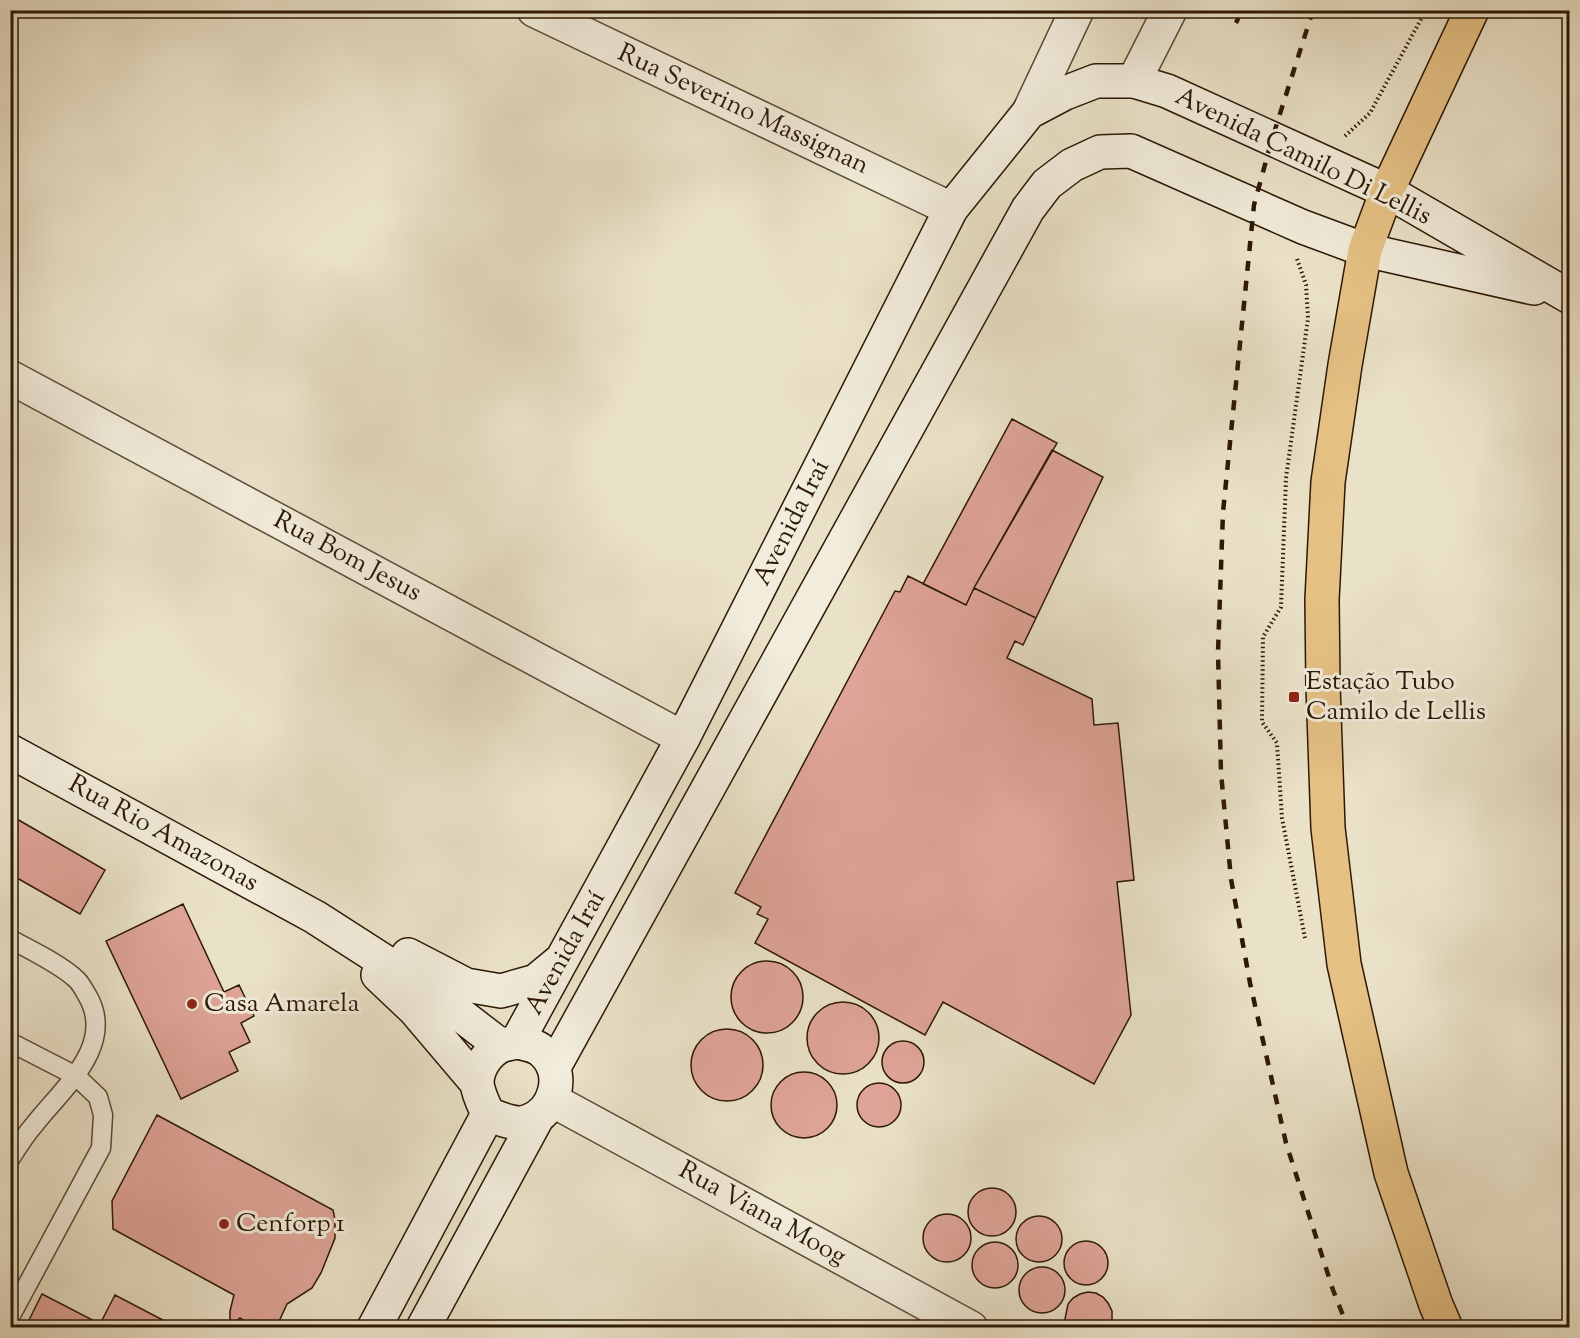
<svg xmlns="http://www.w3.org/2000/svg" width="1580" height="1338" font-family="'Sorts Mill Goudy',serif">
<style>
.building{fill:#dfa497;stroke:#2d1805;stroke-width:1.5}
.lines{fill:none;stroke-linecap:round;stroke-linejoin:round}
.service-casing{stroke:#5c4a36;stroke-width:21}
.minor-casing{stroke:#5c4a36;stroke-width:36}
.secondary-casing{stroke:#2d1805;stroke-width:36}
.primary-casing{stroke:#2d1805;stroke-width:36}
.path{stroke:#2d1805;stroke-width:4;stroke-dasharray:1.5 3;stroke-linecap:butt}
.service{stroke:#f1ecdb;stroke-width:18}
.minor{stroke:#f1ecdb;stroke-width:33}
.secondary{stroke:#f1ecdb;stroke-width:33}
.primary{stroke:#e5c184;stroke-width:33}
.rail{stroke:#2d1805;stroke-width:4.5;stroke-dasharray:10 10;stroke-linecap:butt}
.poi-dot{fill:#8f2418;stroke:#f1ecdb;stroke-width:2}
.labels{text-anchor:middle;dominant-baseline:central;stroke-width:6;stroke-linejoin:round;paint-order:stroke}
.street-label{font-size:26px;fill:#2d1805;stroke:#f1ecdb}
.poi-label{font-size:26px;fill:#2d1805;stroke:#f1ecdb;text-anchor:start}
</style>
<rect width="100%" height="100%" fill="#eae2c8"/>
<filter id="stains"><feTurbulence type="fractalNoise" baseFrequency=".00333" numOctaves="4"/><feColorMatrix values="0 0 0 0 .2 0 0 0 0 .09 0 0 0 0 .02 0 0 0 .5 -.17"/></filter>
<radialGradient id="worn" r=".72"><stop offset=".6" stop-color="#630" stop-opacity="0"/><stop offset="1" stop-color="#630" stop-opacity=".3"/></radialGradient>
<path class="building" d="M1012 419 1057 443 974 588 966 605 923 584Z
M1052 450 1103 477 1036 618 974 588Z
M908 576 966 605 974 588 1036 618 1023 645 1015 641 1007 658 1092 699 1094 725 1118 723 1134 880 1117 882 1131 1015 1094 1084 943 1002 925 1035 755 943 768 919 757 914 761 907 735 893 895 591 900 592Z
M10 815 105 870 80 914 10 874Z
M183 904 224 992 239 985 254 1016 241 1023 250 1042 229 1052 238 1071 181 1099 106 941Z
M731 997a36 36 0 1 1 72 0a36 36 0 1 1-72 0Z
M807 1038a36 36 0 1 1 72 0a36 36 0 1 1-72 0Z
M691 1065a36 36 0 1 1 72 0a36 36 0 1 1-72 0Z
M882 1062a21 21 0 1 1 42 0a21 21 0 1 1-42 0Z
M771 1105a33 33 0 1 1 66 0a33 33 0 1 1-66 0Z
M857 1105a22 22 0 1 1 44 0a22 22 0 1 1-44 0Z
M157 1115 333 1210 335 1219V1238L321 1273 312 1288 287 1304 276 1328H254L240 1318 230 1326V1311L234 1295 113 1229 112 1201Z
M968 1212a24 24 0 1 1 48 0a24 24 0 1 1-48 0Z
M923 1238a24 24 0 1 1 48 0a24 24 0 1 1-48 0Z
M1016 1239a23 23 0 1 1 46 0a23 23 0 1 1-46 0Z
M1064 1263a22 22 0 1 1 44 0a22 22 0 1 1-44 0Z
M972 1265a23 23 0 1 1 46 0a23 23 0 1 1-46 0Z
M1019 1290a23 23 0 1 1 46 0a23 23 0 1 1-46 0Z
M1088 1292 1096 1293 1103 1297 1108 1303 1112 1311V1319L1109 1328H1068L1067 1326 1065 1319 1068 1304 1073 1298 1080 1294Z
M42 1294 100 1324 115 1295 178 1328H25Z"/>
<g class="lines">
<g class="service-casing">
<path id="service" d="M10 939C29 949 62 965 77 980 81 984 84 990 87 995 117 1045 62 1089 34 1125 25 1135 18 1147 10 1159
M10 1042 76 1076 98 1097 103 1115 101 1148 10 1317"/>
</g>
<g class="minor-casing">
<path id="minor" d="M534 10 951 209
M1134 81 1170 10
M1029 112 1077 10
M10 377 683 738
M552 1100 971 1328"/>
</g>
<g class="secondary-casing">
<path id="secondary" d="M10 751 315 917 427 989 501 1046
M408 955 466 985 501 991 536 981 559 962
M378 975 415 1010 477 1083
M517 1042 683 738 951 209 1029 112 1065 93 1096 81H1134L1167 91 1387 191 1570 297
M517 1042C528 1044 539 1046 546 1055 565 1076 555 1111 529 1121 526 1122 523 1123 520 1123 509 1123 498 1118 488 1114 484 1105 478 1094 477 1083 477 1068 488 1051 503 1045 507 1044 512 1043 517 1042Z
M554 1067 1028 209 1047 184 1072 165 1100 152 1131 151 1303 227 1365 250 1534 288
M374 1328 488 1114
M423 1328 537 1118"/>
</g>
<g class="primary-casing">
<path id="primary" d="M1446 1328 1436 1305 1391 1173 1344 964 1328 828 1323 685 1322 600 1328 482 1345 365 1365 250 1387 191 1472 10"/>
</g>
<path class="path" d="M1345 136 1370 113 1426 10
M1297 259 1306 285 1308 318 1286 478 1281 607 1263 637 1262 722 1277 743 1282 818 1305 938"/>
<use href="#service" class="service"/>
<use href="#minor" class="minor"/>
<use href="#secondary" class="secondary"/>
<use href="#primary" class="primary"/>
<path class="rail" d="M1313 10 1272 139 1254 205 1223 512 1218 652 1221 773 1231 879 1250 983 1286 1143 1333 1290 1348 1328
M1236 23 1242 10"/>
</g>
<g class="poi-dot">
<rect x="1288" y="691" width="12" height="12" rx="3"/>
<circle cx="192" cy="1004" r="6"/>
<circle cx="224" cy="1224" r="6"/>
</g>
<g class="labels">
<g class="street-label">
<text transform="translate(743 110) rotate(25)">Rua Severino Massignan</text>
<text transform="translate(1303 157) rotate(26)">Avenida Camilo Di Lellis</text>
<text transform="translate(792 523) rotate(-63)">Avenida Iraí</text>
<text transform="translate(347 557) rotate(28)">Rua Bom Jesus</text>
<text transform="translate(163 834) rotate(29)">Rua Rio Amazonas</text>
<text transform="translate(566 953) rotate(-61)">Avenida Iraí</text>
<text transform="translate(762 1214) rotate(29)">Rua Viana Moog</text>
</g>
<g class="poi-label">
<text x="1306" y="682">Estação Tubo<tspan x="1306" dy="30">Camilo de Lellis</tspan></text>
<text x="204" y="1004">Casa Amarela</text>
<text x="236" y="1224">Cenforp 1</text>
</g>
</g>
<rect width="1580" height="1338" fill="none" stroke="#eae2c8" stroke-width="36"/>
<rect x="12" y="12" width="1556" height="1314" fill="none" stroke="#2d1805" stroke-width="3"/>
<rect x="18" y="18" width="1544" height="1302" fill="none" stroke="#2d1805" stroke-width="1.5"/>
<rect width="100%" height="100%" filter="url(#stains)"/>
<rect width="100%" height="100%" fill="url(#worn)"/>
</svg>
